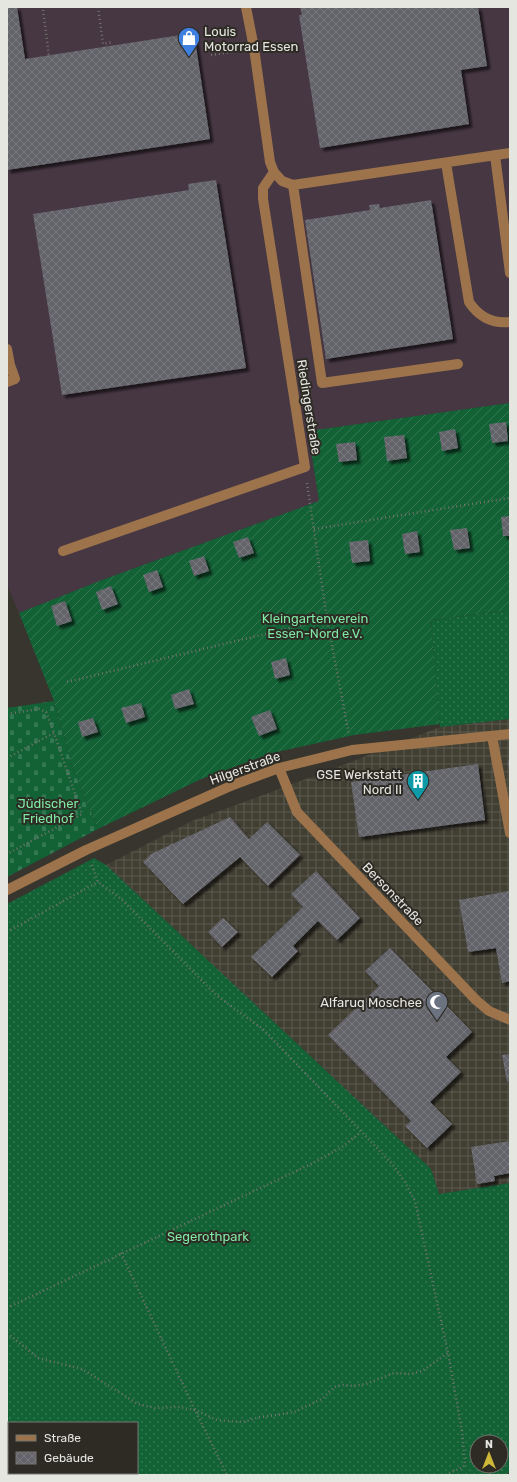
<svg xmlns="http://www.w3.org/2000/svg" width="517" height="1482" font-family="Rubik,sans-serif">
<style>
.commercial{fill:#473743}
.industrial{fill:url(#industrial-grid)}
.grass{fill:url(#grass-dots);fill-rule:evenodd}
.cemetery{fill:url(#cemetery-stones)}
.garden{fill:url(#garden-furrows)}
.building{fill:url(#building-cross-hatch);filter:url(#shadow)}
.lines{fill:none;stroke-linecap:round;stroke-linejoin:round}
.path{stroke:#74736d;stroke-width:2.5;stroke-dasharray:1 3;stroke-linecap:butt}
.minor{stroke:#9c734b;stroke-width:10}
.labels{text-anchor:middle;dominant-baseline:central;stroke-width:4;stroke-linejoin:round;paint-order:stroke}
.poi-label{font-size:13px;fill:#e6e6e1;stroke:#2d2b24;text-anchor:end}
.street-label{font-size:13px;fill:#e6e6e1;stroke:#2d2b24}
.park-label{font-size:13px;fill:#7fe8a3;stroke:#2d2b24}
</style>
<defs>
<pattern id="industrial-grid" width="8" height="8" patternUnits="userSpaceOnUse"><rect width="8" height="8" fill="#413e32"/><path d="M0 4h8M4 0v8" fill="none" stroke="#5c5a4f"/></pattern>
<pattern id="grass-dots" width="8" height="8" patternUnits="userSpaceOnUse"><rect width="8" height="8" fill="#126236"/><path d="M2 2h.1M6 6h.1" fill="none" stroke="#347853" stroke-width="1.8" stroke-linecap="round"/></pattern>
<pattern id="cemetery-stones" width="16" height="16" patternUnits="userSpaceOnUse"><rect width="16" height="16" fill="#126236"/><path d="M2 7V4a2 2 0 0 1 4 0v3zM10 15v-3a2 2 0 0 1 4 0v3z" fill="#347853"/></pattern>
<pattern id="garden-furrows" width="10" height="10" patternUnits="userSpaceOnUse"><rect width="10" height="10" fill="#126236"/><path d="M-1 1l2-2M0 10L10 0M9 11l2-2" fill="none" stroke="#347853"/></pattern>
<pattern id="building-cross-hatch" width="8" height="8" patternUnits="userSpaceOnUse"><rect width="8" height="8" fill="#64636b"/><path d="M0 0l8 8M0 8l8-8" fill="none" stroke="#7a7980"/></pattern>
<filter id="shadow"><feDropShadow dx="3.5" dy="3.5" stdDeviation="1" flood-color="#0009"/></filter>
</defs>
<rect width="100%" height="100%" fill="#37352e"/>
<path class="commercial" d="M7 7H510V403L308 431 319 501 102 580 19 613 7 585Z"/>
<path class="industrial" d="M510 719V1183L439 1194 431 1169 106 865 192 821 325 772 440 727Z"/>
<path class="grass" d="M510 610V719L440 727 431 620Z
M94 858 106 865 431 1169 439 1194 510 1183V1472L504 1475H7V904ZM9 1423H137V1473H9ZM477 1442H501V1466H477Z"/>
<path class="cemetery" d="M54 701 73 769 98 829 7 877V708Z"/>
<path class="garden" d="M510 403V610L431 620 440 724 354 735 272 753 201 779 98 829 73 769 54 701 19 613 102 580 319 501 308 431Z"/>
<path class="building" d="M7 7H17L25 59 194 33 210 139 7 170Z
M300 7H478L487 66 461 70 469 124 320 148 299 15H302Z
M216 180 246 368 62 395 33 214 189 190 188 184Z
M431 200 453 339 326 359 305 220 370 210 369 205 379 204 380 208Z
M506 422 508 441 492 443 489 424Z
M455 429 458 448 442 451 439 432Z
M404 435 407 458 387 461 384 437Z
M355 442 357 460 339 462 336 444Z
M510 516V536H503L501 517Z
M467 528 470 548 454 550 450 530Z
M417 531 420 552 405 554 402 534Z
M248 537 254 553 239 558 233 542Z
M368 540 370 561 352 563 349 542Z
M204 556 209 571 194 576 189 561Z
M157 570 163 587 149 592 143 575Z
M111 586 118 604 102 610 96 592Z
M65 601 72 621 57 626 51 606Z
M286 658 290 675 275 679 271 662Z
M189 689 194 704 175 709 171 695Z
M141 703 145 717 126 723 121 708Z
M270 710 277 729 259 736 251 717Z
M93 718 98 732 82 737 78 722Z
M508 760H510V773H509Z
M478 764 485 820 359 837 351 782Z
M230 817 249 839 267 822 300 855 268 886 240 857 183 904 143 862 151 854Z
M316 871 360 918 337 940 318 921 293 946 298 951 272 977 251 957 303 907 291 894Z
M510 891V981L502 983 496 948 468 952 459 900Z
M223 918 238 932 222 947 208 932Z
M390 948 472 1032 446 1057 461 1072 430 1102 452 1124 427 1148 405 1126 411 1121 328 1035 379 986 365 971Z
M510 1054V1081L507 1082 502 1055Z
M510 1141V1173L494 1176 495 1181 477 1184 471 1147Z"/>
<g class="lines">
<path class="path" d="M98 7 103 44 113 42
M43 10 49 56
M211 55 238 51
M307 483 327 619 349 735
M314 529 510 498
M67 682 327 619
M7 714 39 709 46 712 54 733
M7 758 54 733 82 814 7 854
M92 865 98 882 120 898 216 995 264 1030 395 1167 406 1184 415 1201 418 1215 448 1353 462 1431 465 1464 463 1467 445 1475
M7 932 98 882
M121 1253 195 1410 227 1475
M7 1308 311 1164 342 1147 361 1132
M7 1333 38 1358 82 1369 138 1404 155 1408 178 1407 195 1410 217 1420 243 1422 260 1417 277 1415 294 1412 322 1399 334 1387 343 1385 353 1386 366 1384 394 1373 411 1374 422 1371 448 1353"/>
<path class="minor" d="M495 155 510 273
M446 163 469 302C479 317 492 324 510 322
M274 172 282 181 293 185 510 153
M293 185 322 383 458 364
M7 349 10 365 15 379 7 382
M63 551 305 467 263 199V188L274 172 270 162 254 48 246 7
M492 736 510 833
M279 768 297 812 476 1000 489 1011 510 1020
M7 890 86 850 233 785 279 768 352 750 510 734"/>
</g>
<defs>
<g id="shop-pin" transform="scale(1.15)"><path d="M0 17L-7.5 6A9.5 9.5 0 1 1 7.5 6Z" fill="#3f7fe0" stroke="#2d2b24"/><path d="M-5-2.5h2.3a2.7 3.5 0 0 1 5.4 0H5L5.5 6h-11ZM-1.5-2.5h3a1.5 2.3 0 0 0-3 0Z" fill="#fff"/></g>
<g id="building-pin" transform="scale(1.15)"><path d="M0 17L-7.5 6A9.5 9.5 0 1 1 7.5 6Z" fill="#0f9aa8" stroke="#2d2b24"/><path d="M-4-6H4V6H1V3H-1V6H-4ZM-2.5-4.3h1.7v1.8h-1.7ZM.8-4.3h1.7v1.8H.8ZM-2.5-1h1.7V.8h-1.7ZM.8-1h1.7V.8H.8Z" fill="#fff"/></g>
<g id="mosque-pin" transform="scale(1.15)"><path d="M0 17L-7.5 6A9.5 9.5 0 1 1 7.5 6Z" fill="#6b7280" stroke="#2d2b24"/><path d="M3.5-4.9A6 6 0 1 0 3.5 4.9A5 5 0 1 1 3.5-4.9Z" fill="#fff"/></g>
</defs>
<g fill-rule="evenodd">
<use href="#shop-pin" x="189" y="38"/>
<use href="#building-pin" x="418" y="781"/>
<use href="#mosque-pin" x="437" y="1002"/>
</g>
<g class="labels">
<g class="poi-label">
<text x="204" y="31" text-anchor="start">Louis<tspan x="204" dy="15">Motorrad Essen</tspan></text>
<text x="402" y="774">GSE Werkstatt<tspan x="402" dy="15">Nord II</tspan></text>
<text x="422" y="1002">Alfaruq Moschee</text>
</g>
<g class="street-label">
<text transform="translate(309 407) rotate(81)">Riedingerstraße</text>
<text transform="translate(245 768) rotate(-20)">Hilgerstraße</text>
<text transform="translate(393 894) rotate(46)">Bersonstraße</text>
</g>
<g class="park-label">
<text x="315" y="618">Kleingartenverein<tspan x="315" dy="15">Essen-Nord e.V.</tspan></text>
<text x="48" y="803">Jüdischer<tspan x="48" dy="15">Friedhof</tspan></text>
<text x="208" y="1236">Segerothpark</text>
</g>
</g>
<rect width="517" height="1482" fill="none" stroke="#e6e6e1" stroke-width="16"/>
<rect x="8" y="1422" width="130" height="52" fill="#2d2b24" stroke="#777670"/>
<rect x="16" y="1435" width="20" height="6" fill="#9c734b" stroke="#777670"/>
<text x="44" y="1442" font-size="12" fill="#e6e6e1">Straße</text>
<rect x="16" y="1452" width="20" height="12" fill="url(#building-cross-hatch)" stroke="#777670"/>
<text x="44" y="1462" font-size="12" fill="#e6e6e1">Gebäude</text>
<g transform="translate(489 1454)"><circle r="19" fill="#2d2b24" stroke="#777670"/>
<path d="M0-3L7 15L0 10L-7 15Z" fill="#cfb837"/>
<text y="-6" font-size="11" font-weight="bold" text-anchor="middle" fill="#e6e6e1">N</text>
</g>
</svg>
